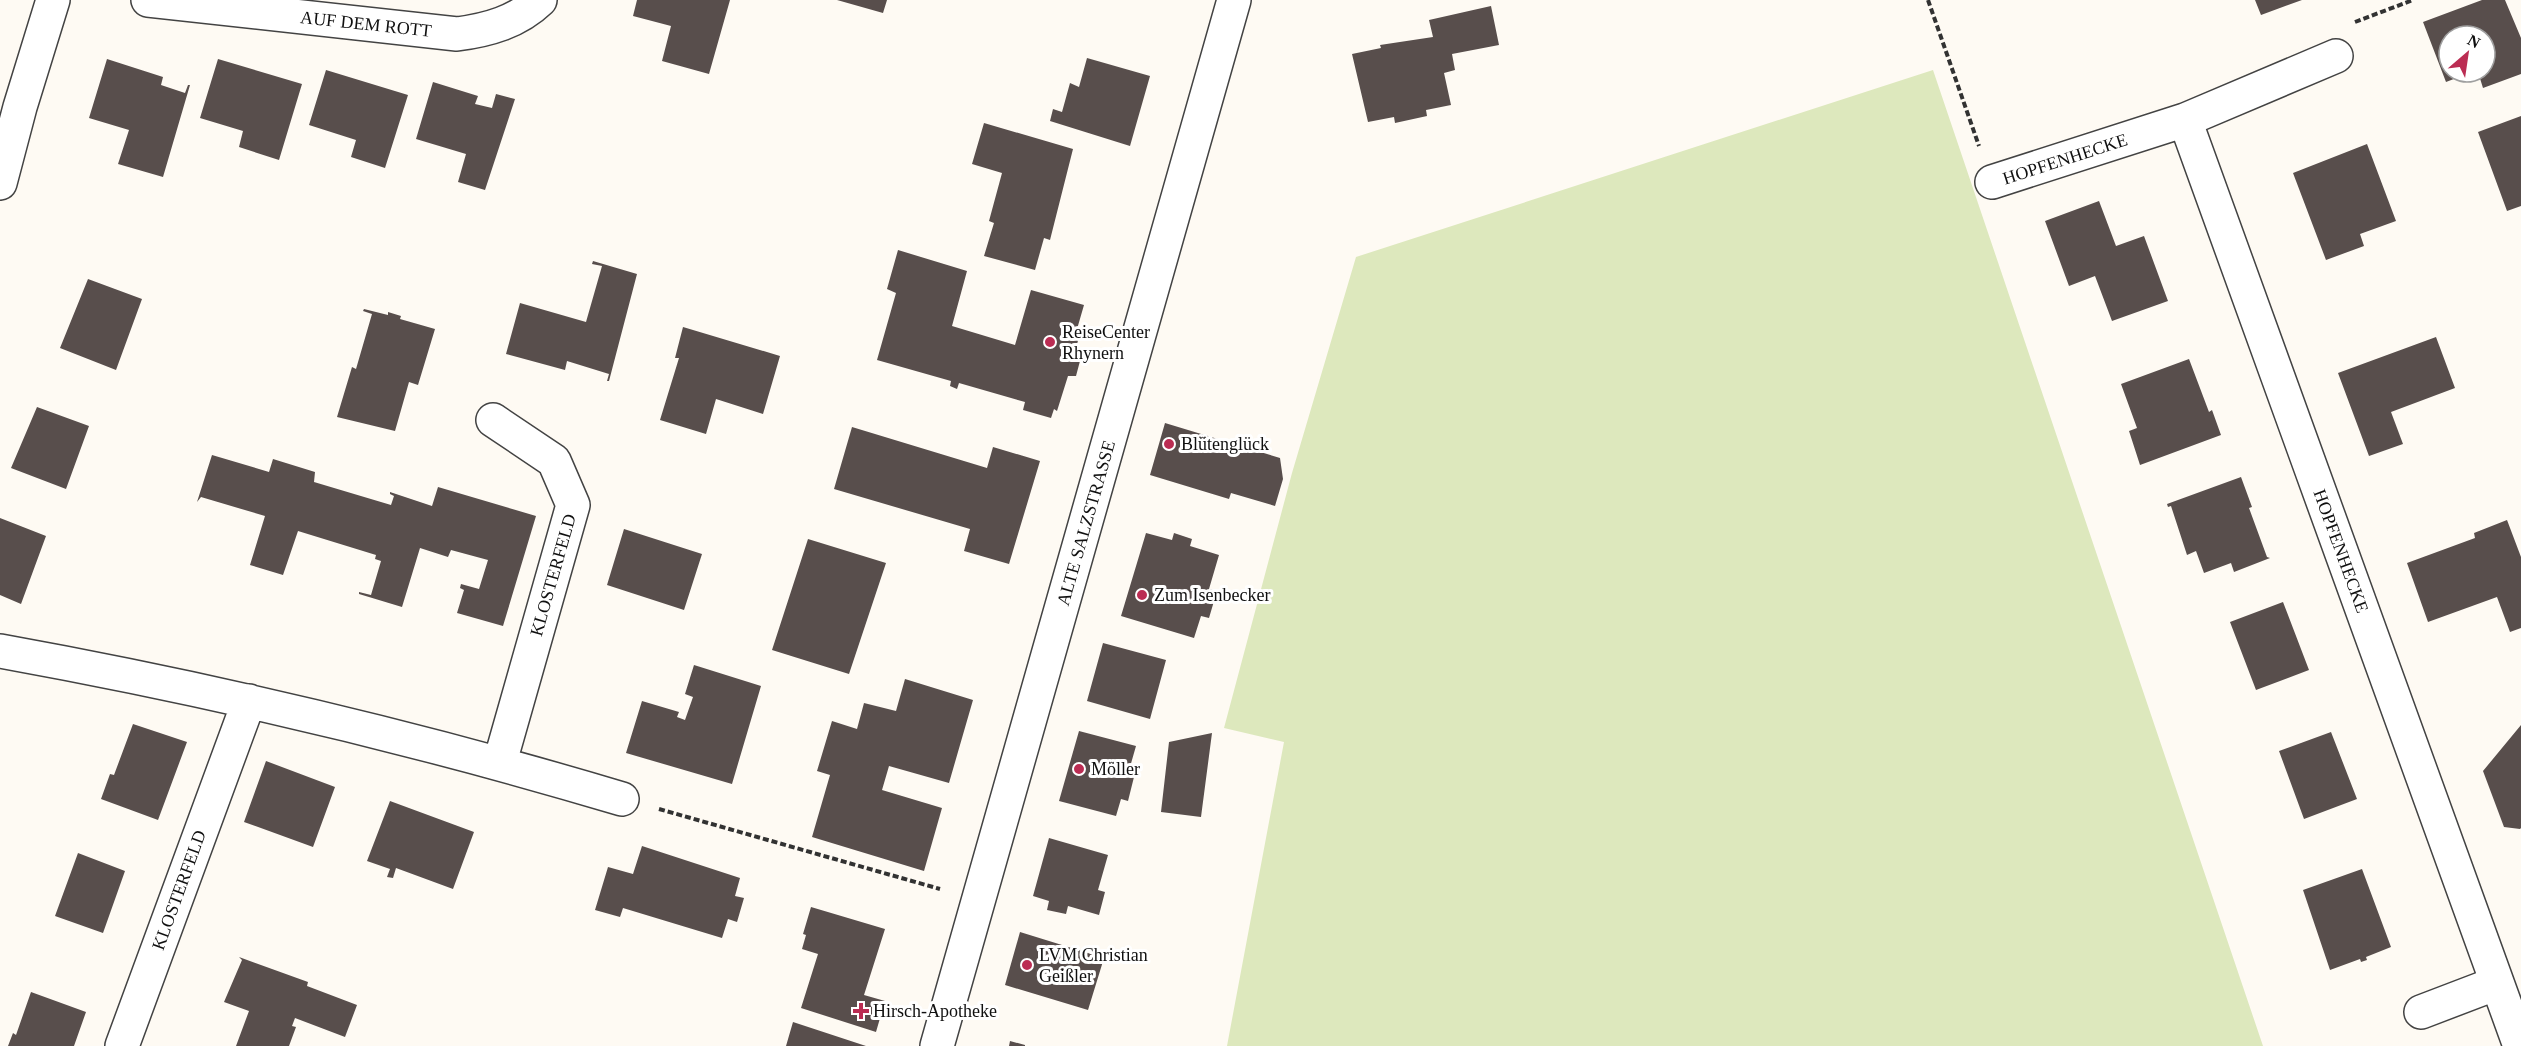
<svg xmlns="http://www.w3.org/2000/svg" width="2521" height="1046" font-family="Georgia,serif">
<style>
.green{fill:#dde8bd}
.building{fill:#584e4c}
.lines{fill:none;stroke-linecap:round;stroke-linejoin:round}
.minor-casing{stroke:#434343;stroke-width:36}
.path{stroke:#323232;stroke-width:4;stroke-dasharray:6 3;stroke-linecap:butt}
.minor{stroke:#fff;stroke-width:33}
.poi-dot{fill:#bb2d53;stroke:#fff;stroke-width:2}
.labels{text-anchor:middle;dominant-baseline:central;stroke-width:6;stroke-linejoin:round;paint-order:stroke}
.street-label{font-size:18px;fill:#101010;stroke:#fff}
.poi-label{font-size:18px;fill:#101010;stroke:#fff;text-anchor:start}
</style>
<rect width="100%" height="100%" fill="#fefaf3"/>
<path class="green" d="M1933 70 2263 1046H1227L1284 742 1224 728 1292 473 1356 257Z"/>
<path class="building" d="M637 0H730L709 74 662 61 671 26 633 16Z
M837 0H887L883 13Z
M2255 0H2302L2261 15Z
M2482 0H2505L2521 38V74L2483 88 2478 72H2485V36H2449V72H2472L2446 82 2423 22Z
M1491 6 1499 45 1452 54 1455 70 1444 73 1451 105 1426 110 1427 116 1395 123 1394 117 1368 122 1352 54 1381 48 1380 45 1433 37 1429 20Z
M1087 58 1150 76 1130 146 1050 121 1053 109 1062 112 1070 83 1079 87Z
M107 59 163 77 161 85 185 93 188 85H190L163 177 118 164 129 130 89 118Z
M218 59 302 84 279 160 239 147 243 131 200 118Z
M326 70 408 95 385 168 351 157 356 140 309 125Z
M433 82 478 96 475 104 492 108 496 94 515 99 485 190 458 182 466 154 416 139Z
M2521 116V206L2507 211 2478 132Z
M984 123 1073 149 1050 240 1044 238 1035 270 984 256 994 223 989 221 1002 173 972 164Z
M2367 144 2396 221 2360 234 2364 246 2326 260 2293 173Z
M2099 201 2116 246 2144 236 2168 301 2112 321 2095 276 2069 286 2045 221Z
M898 250 967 271 952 326 1015 345 1031 290 1084 305 1075 336 1079 337 1074 355 1080 361 1076 376H1068L1057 411 1054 409 1051 418 1023 410 1025 402 959 383 957 389 950 386 951 381 877 360 896 293 887 289Z
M593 261 637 274 609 381H607L609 374 567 361 565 370 506 354 520 303 586 322 602 266 592 264Z
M88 279 142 299 116 370 60 348Z
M364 309 388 315V312L401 316 400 319 435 329 418 385 409 382 395 431 337 417 352 367 356 369 372 314 363 311Z
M683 327 780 356 763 414 716 399 706 434 660 420 679 358H675Z
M2436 337 2455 388 2391 412 2403 444 2369 456 2338 373Z
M2189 359 2209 412 2212 410 2221 435 2140 465 2129 431 2137 428 2121 384Z
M37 407 89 426 66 489 11 468Z
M1165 423 1280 458 1283 479 1275 506 1231 493 1229 499 1150 475Z
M852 427 987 468 993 447 1040 461 1009 564 964 551 970 529 834 489Z
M212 455 269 472 273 459 315 472 314 482 391 505 394 496 390 494V492L432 506 438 487 536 516 503 626 457 613 464 590 460 588 461 584 479 589 488 560 451 550 448 557 420 548 402 607 359 594V592L371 595 381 561 375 559 376 555 298 531 283 575 250 565 265 516 201 497 197 502Z
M2241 477 2252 507 2249 508 2267 557 2270 558 2234 572 2231 563 2204 573 2196 551 2187 555 2171 506 2168 507 2167 504Z
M0 518 46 536 21 604 0 595Z
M2507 520 2521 557V628L2510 632 2497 597 2428 622 2407 563 2475 538 2474 533Z
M624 529 702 554 684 610 607 585Z
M1146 533 1172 540 1174 533 1192 539 1190 546 1219 555 1209 589 1217 591 1209 618 1201 616 1194 638 1121 616Z
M808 539 886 563 849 674 772 650Z
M2283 602 2309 670 2256 690 2230 622Z
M1103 643 1166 660 1150 719 1087 701Z
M694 665 761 686 732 784 626 753 642 701 679 712 677 717 685 720 693 697 685 694Z
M905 679 973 700 949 783 889 766 882 790 942 808 924 871 812 837 830 775 817 771 832 721 857 729 864 703 896 711Z
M133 724 187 742 158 820 101 799 110 774 114 775Z
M2521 725V828L2520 829 2504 827 2483 771Z
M1079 731 1136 746 1130 767 1136 769 1128 801 1121 799 1116 816 1059 801Z
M2331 732 2357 799 2304 819 2279 751Z
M1212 733 1201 817 1161 812 1169 742Z
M266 761 335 787 313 847 244 822Z
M390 801 474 832 453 889 396 868 393 878 387 877 390 869 367 861Z
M1049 838 1108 855 1098 890 1105 892 1099 915 1068 906 1066 914 1047 910 1049 901 1033 896Z
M642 846 740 878 735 896 744 898 737 922 728 919 722 938 623 908 620 917 595 910 608 867 633 874Z
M78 853 125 871 103 933 55 916Z
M2362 869 2391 947 2366 957 2367 960 2361 962 2360 959 2330 970 2303 890Z
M811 907 885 929 864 995 885 1001 876 1032 801 1008 818 954 802 949 806 935 803 934Z
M1020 932 1104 958 1088 1010 1005 985Z
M239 957 308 982 307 986 357 1005 345 1037 295 1018 292 1026 296 1027 289 1046H236L249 1011 224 1002 242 960Z
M31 992 86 1012 74 1046H8L13 1033 16 1035Z
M793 1022 866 1046H786Z
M1010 1041 1025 1045V1046H1009Z"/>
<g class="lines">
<g class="minor-casing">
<path id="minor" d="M148 0 457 34C488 30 517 22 540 0
M2185 120 2336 56
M1992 182 2185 120 2520 1046
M0 183 20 107 53 0
M493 420 554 461 573 505 500 762
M0 651C210 689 418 738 622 799
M2421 1012 2497 983
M122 1046 249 701
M937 1046 1234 0"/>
</g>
<path class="path" d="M1928 0 1979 146
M2355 22 2413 0
M659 809 940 889"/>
<use href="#minor" class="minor"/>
</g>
<g class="poi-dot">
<circle cx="1050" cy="342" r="6"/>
<circle cx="1169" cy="444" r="6"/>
<circle cx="1142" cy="595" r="6"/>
<circle cx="1079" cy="769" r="6"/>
<circle cx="1027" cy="965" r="6"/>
<path d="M858 1002h6v6h6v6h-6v6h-6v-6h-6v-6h6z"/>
</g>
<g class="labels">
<g class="street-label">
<text transform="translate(366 24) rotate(6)">AUF DEM ROTT</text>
<text transform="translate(2065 159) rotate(-18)">HOPFENHECKE</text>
<text transform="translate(1086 523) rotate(-74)">ALTE SALZSTRASSE</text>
<text transform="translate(2341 551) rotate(70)">HOPFENHECKE</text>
<text transform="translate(553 575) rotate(-74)">KLOSTERFELD</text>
<text transform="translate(179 890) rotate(-70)">KLOSTERFELD</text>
</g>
<g class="poi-label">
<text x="1062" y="332">ReiseCenter<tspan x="1062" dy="21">Rhynern</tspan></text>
<text x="1181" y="444">Blütenglück</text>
<text x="1154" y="595">Zum Isenbecker</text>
<text x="1091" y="769">Möller</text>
<text x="1039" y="955">LVM Christian<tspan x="1039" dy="21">Geißler</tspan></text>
<text x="873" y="1011">Hirsch-Apotheke</text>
</g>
</g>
<g transform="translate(2467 54) rotate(29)"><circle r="28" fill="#ffffff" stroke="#9f9f9f" stroke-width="1.5"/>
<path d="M0-4.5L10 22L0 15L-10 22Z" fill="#bb2d53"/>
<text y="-9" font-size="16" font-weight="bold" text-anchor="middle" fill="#101010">N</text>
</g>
</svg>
